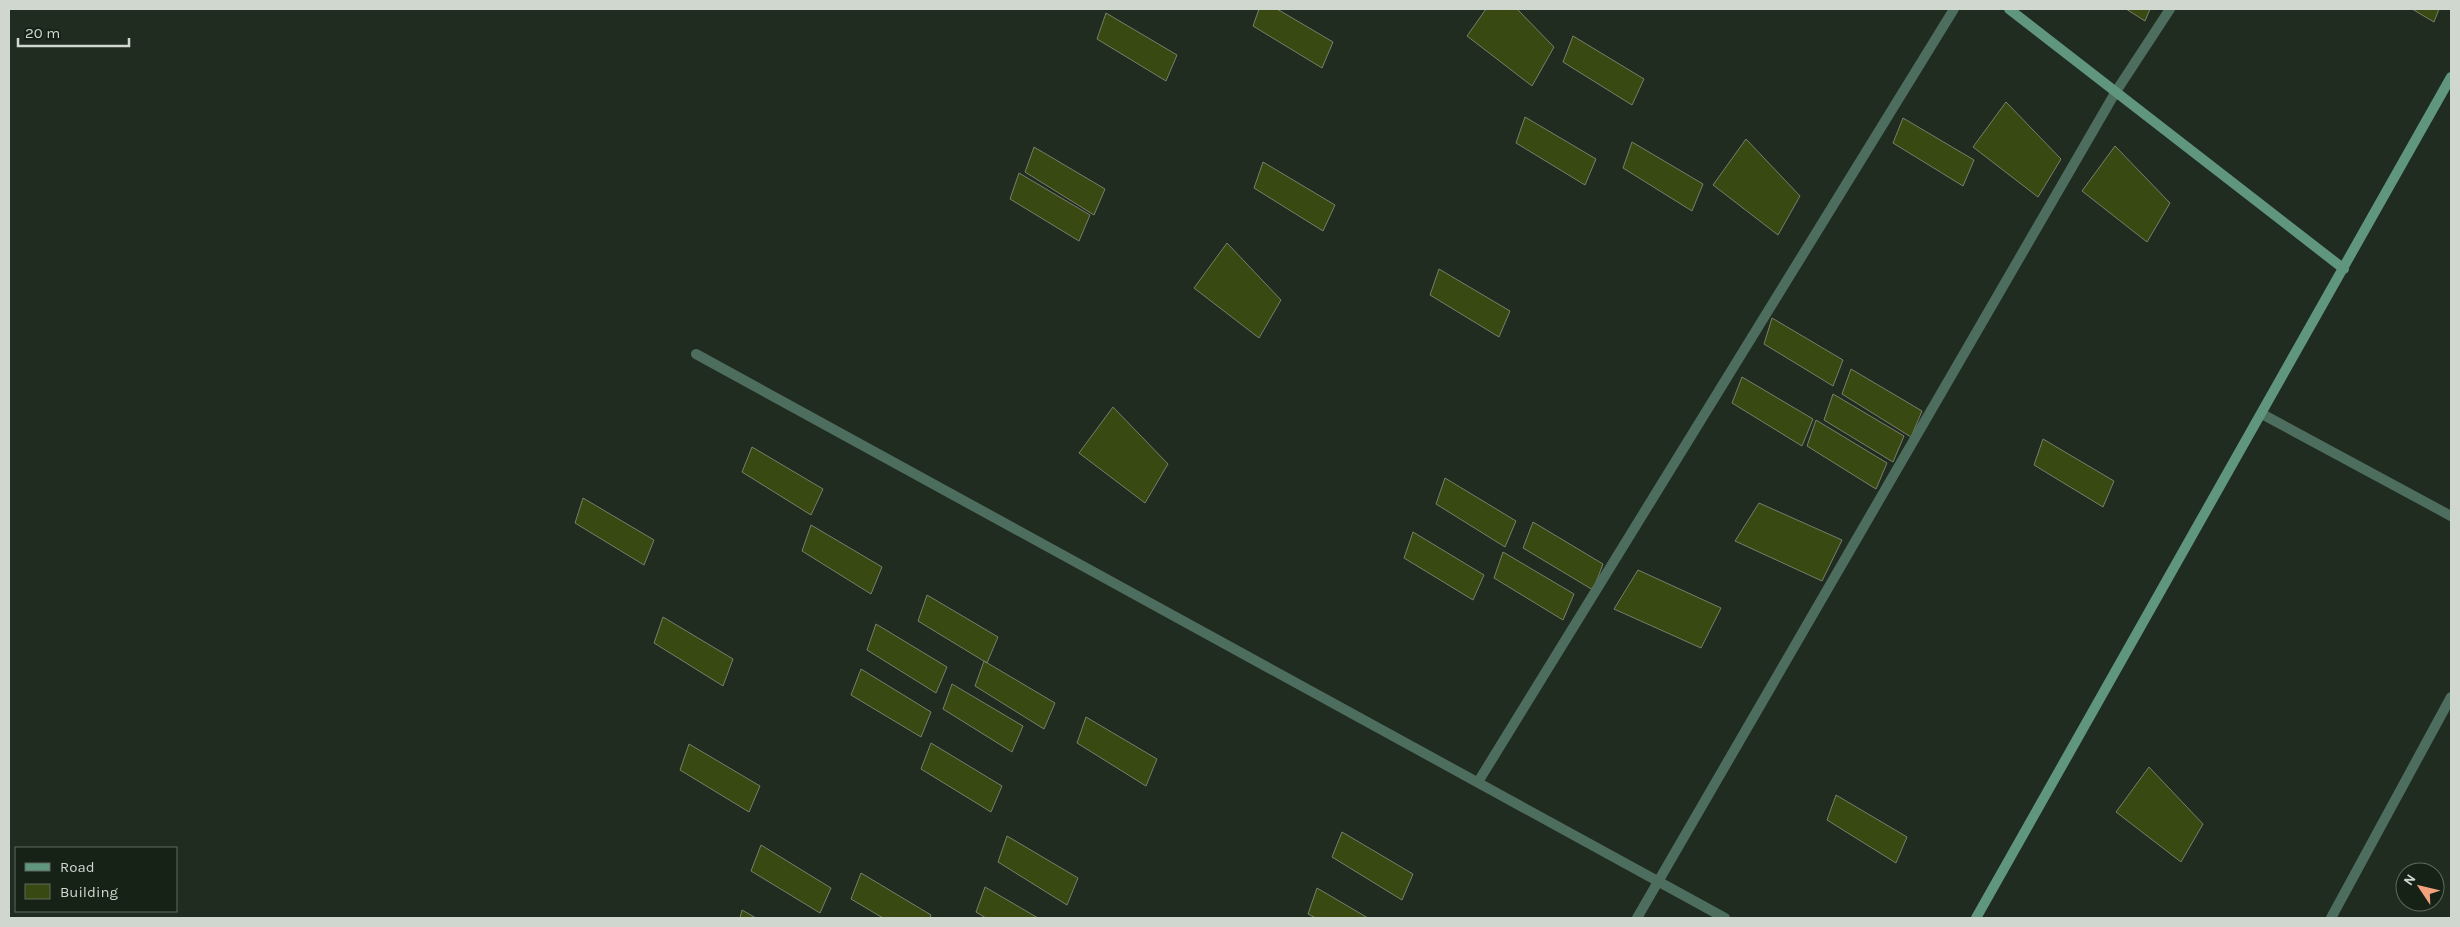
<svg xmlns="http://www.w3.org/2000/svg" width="2460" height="927" font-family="Karla,sans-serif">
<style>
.building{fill:#384911;stroke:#787f6c}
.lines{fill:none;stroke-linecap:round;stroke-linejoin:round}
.street{stroke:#4d6e5f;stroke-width:10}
.secondary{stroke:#5f967d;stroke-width:10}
</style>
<rect width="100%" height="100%" fill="#1f2c1f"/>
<path class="building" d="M1259 9H1277L1333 42 1322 68 1253 26Z
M1486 9H1517L1554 47 1532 86 1467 36Z
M2126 9H2150L2145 21Z
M2412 9H2439L2434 22Z
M1106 13 1177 55 1166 81 1097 39Z
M1573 36 1644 79 1632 105 1563 62Z
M2006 102 2061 159 2038 197 1973 147Z
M1525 117 1596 159 1585 185 1516 143Z
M1903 118 1974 160 1963 186 1893 143Z
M1746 139 1800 196 1778 235 1713 185Z
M1632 142 1703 184 1692 211 1623 168Z
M2115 146 2170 203 2147 242 2082 191Z
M1034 147 1105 189 1094 215 1025 172Z
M1263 162 1335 205 1323 231 1254 188Z
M1019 173 1090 215 1079 241 1010 199Z
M1227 243 1281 300 1259 338 1194 288Z
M1439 269 1510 311 1499 337 1430 295Z
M1772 318 1843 360 1833 386 1764 344Z
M1851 369 1922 411 1911 437 1842 394Z
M1742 377 1813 419 1802 446 1732 403Z
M1833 394 1904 436 1893 462 1824 420Z
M1113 407 1168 464 1145 503 1079 453Z
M1816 420 1887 463 1876 489 1807 446Z
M2043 439 2114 481 2103 507 2034 465Z
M752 447 823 489 811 515 742 472Z
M1445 478 1516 521 1505 547 1436 504Z
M583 498 654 540 644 565 575 523Z
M1759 503 1842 540 1822 581 1735 541Z
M1533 522 1603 564 1593 590 1523 548Z
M811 525 882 567 871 594 802 551Z
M1413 532 1484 575 1473 600 1404 558Z
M1503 552 1574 594 1563 620 1494 578Z
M1638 570 1721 608 1701 648 1614 609Z
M927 595 998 637 987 663 918 621Z
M663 617 733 659 723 686 654 643Z
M876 624 947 667 936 693 867 650Z
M984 661 1055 703 1044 729 975 686Z
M861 669 931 712 921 737 851 695Z
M952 684 1023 726 1012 752 943 709Z
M1086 717 1157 759 1146 786 1077 743Z
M931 743 1002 786 991 812 921 769Z
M689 744 760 786 749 812 680 770Z
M2149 767 2203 824 2181 862 2116 812Z
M1836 795 1907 837 1896 863 1827 820Z
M1342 832 1413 874 1402 900 1332 857Z
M1007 836 1078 878 1067 905 998 862Z
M761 845 831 888 820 913 751 871Z
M861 873 931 915 930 918H883L851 899Z
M985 887 1038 918H986L976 912Z
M1317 888 1368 918H1316L1308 914Z
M742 910 756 918H740Z"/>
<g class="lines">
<path class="street" d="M696 354 1725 918
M2262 414 2451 516
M1478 782 1954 9
M1637 918 2115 93 2170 9
M2331 918 2451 697"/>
<path class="secondary" d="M2009 9 2344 269
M1976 918 2451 77"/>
</g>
<rect width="2460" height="927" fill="none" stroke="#cfd7ce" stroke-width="20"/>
<rect x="15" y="847" width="162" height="65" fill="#162216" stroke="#606a60"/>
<rect x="25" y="863" width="25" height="8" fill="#5f967d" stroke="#606a60"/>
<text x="60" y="872" font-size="15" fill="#cfd7ce">Road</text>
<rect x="25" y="884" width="25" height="15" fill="#384911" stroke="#606a60"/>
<text x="60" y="897" font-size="15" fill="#cfd7ce">Building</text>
<g transform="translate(2420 887) rotate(305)"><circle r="24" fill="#162216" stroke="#606a60"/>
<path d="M0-4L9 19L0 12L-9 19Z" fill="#f1a17d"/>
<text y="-8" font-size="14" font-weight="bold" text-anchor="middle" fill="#cfd7ce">N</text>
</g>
<path d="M18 38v8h111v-8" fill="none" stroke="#cfd7ce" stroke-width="2.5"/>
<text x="25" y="38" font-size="15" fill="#cfd7ce" stroke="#162216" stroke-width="4" paint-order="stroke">20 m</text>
</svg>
